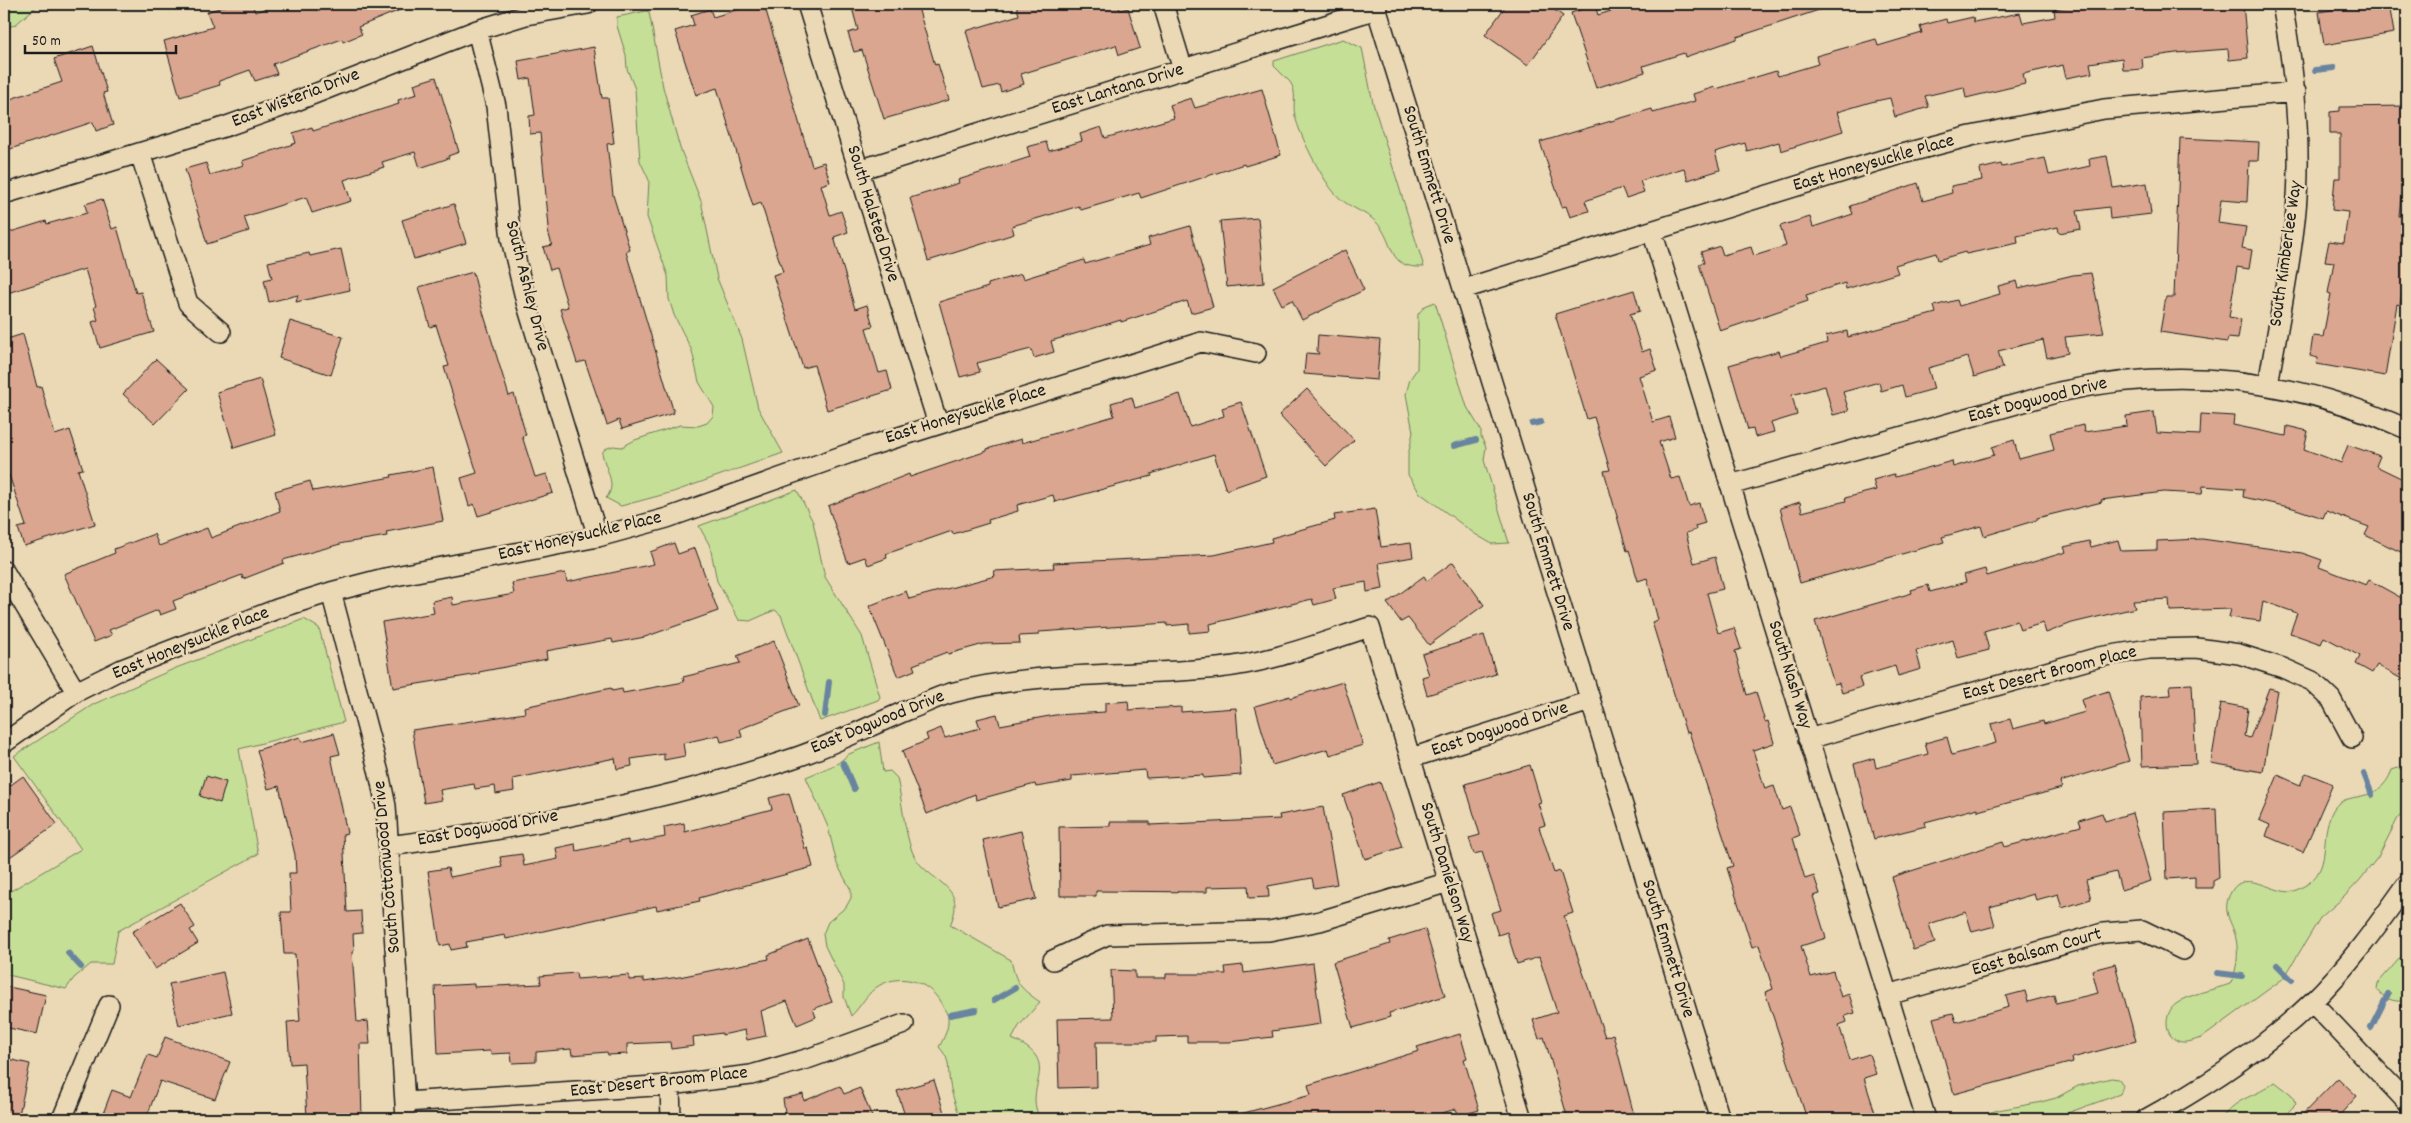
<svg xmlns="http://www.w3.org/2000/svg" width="2411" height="1123" font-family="Dekko,sans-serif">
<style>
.green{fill:#c5df96;stroke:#707e59}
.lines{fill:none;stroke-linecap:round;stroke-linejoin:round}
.stream{stroke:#68849f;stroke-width:6}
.building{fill:#dba690;stroke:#1c1c1c}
.minor-casing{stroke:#1c1c1c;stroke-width:22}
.minor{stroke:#ebd9b6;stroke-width:19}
.labels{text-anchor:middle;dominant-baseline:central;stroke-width:5;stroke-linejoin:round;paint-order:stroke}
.street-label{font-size:19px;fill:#1c1c1c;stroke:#ebd9b6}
</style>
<rect width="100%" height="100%" fill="#ebd9b6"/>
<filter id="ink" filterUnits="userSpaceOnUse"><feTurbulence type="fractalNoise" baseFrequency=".02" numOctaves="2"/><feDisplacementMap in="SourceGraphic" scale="10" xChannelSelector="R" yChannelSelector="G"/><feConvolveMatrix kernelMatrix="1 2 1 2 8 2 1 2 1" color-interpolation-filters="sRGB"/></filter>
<g filter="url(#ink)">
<path class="green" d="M4 4H72H42L36 7 15 25 4 28Z
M646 11 649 12 663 87 680 148 701 201 717 278 742 339 758 408 783 453 673 492 621 506 606 498C618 485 605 469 602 453L605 449 613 446 622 447 635 440 680 425 698 426 707 423 713 416 714 407 699 382 692 351 674 315 669 299 668 276 647 217 649 180 640 161 635 89 627 69 626 55 617 26V17Z
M1343 39 1362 48 1373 103 1424 267C1385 269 1396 242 1376 222 1364 210 1346 208 1333 191 1320 175 1300 136 1295 116 1292 104 1298 93 1290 82 1285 77 1279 71 1274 66V61Z
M1435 302 1467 407 1481 430V437L1486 447 1484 460 1509 543 1492 544 1475 534 1420 493 1408 475V456L1413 432 1406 394 1410 379 1417 369 1418 314 1425 306Z
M797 490 813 522 825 577 862 636 880 697 878 700 820 721 781 615 775 610 750 621 739 620 717 581 710 546 699 526Z
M304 619 319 628 344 722 239 749 258 854 118 931 112 964H91L74 978 66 989 4 974V895L81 849 14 756 94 704 176 668Z
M879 742 883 772 890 771 897 778C902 800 904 830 912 851 924 883 970 882 950 925L1011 960C1016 984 1020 988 1040 1002L1019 1026 1012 1039C1066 1063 1020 1087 1041 1119H961C956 1106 950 1091 949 1076 948 1063 949 1058 939 1047 944 1038 949 1028 948 1018 948 1015 945 1010 943 1007 932 983 904 972 880 985 867 992 861 1007 851 1016L844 997V985L825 946 823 934 828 922 846 907 851 898V890L837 864 828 827 806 777 837 764 849 754Z
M2398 768 2407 772V809L2398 818 2378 857 2360 880 2344 897 2320 918 2284 978 2202 1038C2193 1040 2185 1045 2176 1040 2163 1034 2165 1011 2176 1004 2191 993 2213 990 2230 984 2237 971 2239 954 2236 939 2233 922 2220 912 2231 892 2245 866 2277 897 2294 891 2338 874 2316 841 2333 810 2345 788 2378 808 2392 770Z
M2407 950V998L2405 1001C2393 1002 2384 999 2377 989L2378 983Z
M2111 1078 2119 1079 2123 1085 2120 1094 2051 1119H1973L1976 1117 1998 1110 2037 1103 2056 1098 2078 1086Z
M2275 1082 2291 1094 2296 1104 2287 1113 2277 1119H2221C2239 1095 2255 1098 2275 1082Z
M1172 1113 1187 1119H1143Z"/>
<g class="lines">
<path class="stream" d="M2315 70 2334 68
M1532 424 1541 422
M1454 446 1476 440
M825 715 829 682
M843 763 854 789
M2364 774 2372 795
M68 953 81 967
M2277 965 2292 980
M2217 973 2242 976
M994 1000 1015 988
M950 1015 976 1010
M2371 1028 2388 994"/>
</g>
<path class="building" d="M231 4H252L255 12 278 4H313L316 10 332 4H415L358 27 362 34 343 42 342 39 273 64 277 74 255 81 250 70 219 81 220 85 180 97 164 41 213 27 207 12Z
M742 4H764L812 166 824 162 830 182 821 185 830 215 841 211 848 232 834 237 855 309 867 305 873 326 866 328 879 373 887 371 892 390 827 410 814 365 803 368 773 275 783 272 761 203 753 206 717 88 696 95 675 31 694 25 691 15 710 9 713 17 743 8Z
M851 4H917L935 65 938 64 949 100 884 119 862 50 854 52 848 33 858 30Z
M1016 4H1118L1120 10 1128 8 1140 48 1119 55 1116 45 1021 74 1024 84 1001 92 999 85 983 89 966 31 1019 15Z
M1507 4H1546L1563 16 1528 65 1485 35Z
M1634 4H1827L1828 7 1737 37V39L1685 57 1684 53 1643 66 1645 72 1596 88 1571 13 1595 5 1598 15Z
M2082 4H2243L2248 58 2229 60 2228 49 2176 53 2142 58 2143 69 2130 70H2123L2122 58 2090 63 2092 73 2066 78 2063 65 2023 74 2025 84 1966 98 1964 87 1925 96 1929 107 1895 117 1890 98 1871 102 1837 112 1843 131 1781 151 1779 142 1747 151 1745 143 1715 152 1720 170 1688 180 1684 168 1640 181 1644 192 1626 198 1622 188 1585 201 1589 211 1570 217 1566 206 1562 207 1540 142 1652 109 1653 113 1695 101 1693 94 1715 87 1716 89 1776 71 1778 76 1818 64 1816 56 1876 39 1878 46 1922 33 1920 26 1946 19 1947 23 1973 17 1974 22 2020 13 2023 23 2055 17 2054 9Z
M2336 4H2389L2394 33 2324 45 2319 12 2337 9Z
M93 46 107 92 103 93 113 125 96 131 93 122 4 151V101L62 82 54 59Z
M594 47 602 98H608L614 143 607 144 613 195 630 250 626 252 674 413 622 429 619 420 607 425 585 361 577 363 560 309 568 307 556 268 550 270 543 247 552 245 547 228 549 227 540 133 530 134 529 116 535 115 530 78 521 80 518 61Z
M436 77 459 152 448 156 449 158 420 168 415 152 382 162 384 167 344 180 351 201 312 213 306 197 244 217 249 231 207 244 185 169 206 163 210 175 244 165 242 161 296 143 293 133 312 127 313 131 399 104 398 100 417 94 414 84Z
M1262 89 1281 155 1245 166 1244 164 1141 198 1139 193 1081 210 1079 206 1012 226 1014 234 928 261 910 198 959 183 958 180 1030 157 1027 147 1046 142 1049 151 1082 141 1080 134 1101 127 1105 138 1174 118 1170 105 1191 98 1195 108Z
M2407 106V158H2405L2399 216H2407L2404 253H2407V264L2400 305 2397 304 2385 376 2317 364 2318 358 2310 356 2313 336 2323 337 2331 294 2328 293 2334 262 2325 261 2329 241 2344 243 2348 212 2332 210 2335 178H2340V134H2330V112L2340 111V107Z
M2180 138 2259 142 2258 161H2249L2247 202 2221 200 2218 223 2246 227 2242 248 2252 250 2249 269 2237 267 2229 317 2241 319 2238 339 2228 338 2227 342 2160 332 2166 297H2174Z
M2107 156 2113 188 2147 183 2151 214 2110 219 2109 207 2077 211 2081 229 2059 233 2058 227 2017 236 2018 243 1966 254 1965 252 1938 260 1936 253 1895 265 1898 273 1846 289 1845 283 1806 295 1808 301 1720 331 1699 264 1704 263 1701 252 1720 246 1723 255 1751 247 1754 256 1786 246 1780 226 1810 217 1813 227 1853 214 1850 206 1918 183 1923 201 1952 193 1951 186 1982 180 1980 169 2001 164 2002 167 2045 158 2049 175 2090 166 2089 159Z
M102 199 112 229 117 227 136 293 141 292 154 332 100 348 92 322 98 320 94 307 96 306 85 269 4 294V234L46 221 47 224 87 213 85 204Z
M454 204 466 243 414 259 402 220Z
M1258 218 1264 283 1227 287 1220 221Z
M1190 226 1213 307 1191 313 1187 301 1121 322V320L1051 341 1054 352 1034 358 1031 349 977 363 980 372 960 377 939 302 988 287V284L1021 274 1023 279 1084 260 1085 264 1150 245 1148 238Z
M341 249 350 290 296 302 298 295 269 302 264 280 272 278 268 262 309 253 310 256Z
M1345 250 1364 290 1302 320 1292 300 1282 305 1273 287Z
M473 272 483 312 509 396 514 394 526 435 522 436 535 477 547 474 553 493 478 516 474 504 469 506 461 478 477 473 444 367 449 366 436 325 430 327 419 287Z
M2091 273 2104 333 2065 337 2068 353 2047 358 2043 340 1998 351 2003 368 1974 377 1968 357 1928 368 1934 389 1905 397 1902 385 1881 391 1879 382 1843 392 1849 411 1833 415 1825 386 1792 395 1797 415 1771 423 1774 432 1755 437 1753 429 1748 430 1729 365 1779 351 1781 356 1827 343 1826 336 1847 331 1848 337 1936 313 1934 306 1957 300 1959 306 2000 294 1998 286 2017 281 2019 288 2073 275Z
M1634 290 1640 311 1630 314 1642 352 1650 349 1657 370 1639 376 1653 422 1669 417 1675 437 1659 442 1671 479 1680 477 1689 506 1699 503 1705 523 1695 526 1696 530 1686 533 1694 563 1715 557 1723 589 1707 593 1718 633 1734 628 1741 649 1735 651 1747 695 1756 692 1765 722 1768 721 1774 743 1753 750 1765 789 1774 786 1782 810 1790 807 1800 835 1793 838 1805 879 1814 876 1820 894 1813 896 1826 938 1801 946 1811 977 1833 971 1841 997 1849 994 1855 1013 1845 1016 1847 1022 1839 1025 1850 1060 1869 1054 1876 1074 1864 1078 1877 1119H1807L1765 992 1773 989 1759 945 1752 947 1727 868 1733 866 1689 732 1686 733 1652 622 1658 620 1647 578 1638 581 1629 550 1627 551 1604 471 1610 470 1594 417 1587 419 1555 314Z
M290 321 343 337 331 375 279 358Z
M23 334 37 387 41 386 55 435 70 430 83 469 78 470 95 524 24 546 18 528 26 526 9 475 4 477V340Z
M1318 335 1380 340 1377 380 1304 374 1306 353 1319 354 1317 350Z
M156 359 189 389 155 424 123 394Z
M260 379 276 435 234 448 217 392Z
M1307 389 1354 440 1326 466 1279 415Z
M1180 394 1190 427 1224 416 1222 408 1241 402 1266 476 1226 490 1214 454 1151 474 1152 476 1055 502 1053 495 1017 505 1018 511 988 520 989 523 953 534 952 531 886 554 887 558 868 565 865 557 848 563 828 506 909 474 910 477 987 451V449L1021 439 1022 443 1114 416 1111 403 1132 397 1135 408Z
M2154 412 2157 433 2200 435 2201 414 2234 416 2233 425 2286 436 2287 426 2308 431 2304 449 2341 463 2348 445 2380 456 2376 466 2407 481V555L2365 535 2369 527 2326 511 2323 518 2293 508 2243 497 2244 489 2203 486 2202 494 2164 492 2101 500 2102 502 2037 518V520L1984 536 1981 526 1942 537 1944 542 1800 583 1780 508 1800 502 1802 512 1846 501 1845 498 1876 490 1873 480 1894 474 1895 477 1952 461 1953 467 1994 455 1992 447 2014 440 2019 459 2054 450 2050 433 2083 425 2084 432 2127 426 2126 416Z
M433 467 443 521 386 532 387 536 344 543 283 560 284 563 243 579 242 575 173 601 176 609 160 615 158 610 109 630 112 635 94 642 64 574 115 553 114 549 154 534 159 546 207 528 211 538 280 511 275 491 310 481 313 491 392 477 391 475Z
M1375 509 1381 547 1411 543 1413 557 1379 563 1383 589 1367 592 1366 582 1333 588 1336 599 1314 605 1312 599 1210 624 1211 631 1189 633V624L1167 626V623L1039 632V635L1019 636 1020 643 984 644 948 654 947 652 913 665 915 670 898 677 869 606 906 591 909 599 995 576 994 571 1054 568 1053 563 1214 555 1272 542 1271 538 1335 520 1334 515Z
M2202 539 2302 553 2322 560 2319 567 2366 585 2369 580 2407 601V682L2377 665 2372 673 2356 664 2360 656 2324 637 2321 644 2290 633 2297 613 2263 601 2260 621 2229 617 2231 609 2170 611 2169 599 2133 601 2135 608 2072 623 2046 633 2043 623 2020 630 2017 621 1984 631 1989 650 1958 658 1953 640 1916 651 1921 669 1898 676 1895 666 1859 677 1862 687 1842 693 1839 683 1834 684 1815 621 1912 593 1911 590 1928 585 1930 592 1966 582 1964 575 1985 569 1987 576 2066 552 2064 547 2089 541 2091 547 2118 540 2121 551 2157 550V541Z
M674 543 678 554 695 548 718 611 645 637 613 643 612 639 546 651 547 659 479 672V674L393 688 382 622 434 613 432 601 452 597 453 605 514 594 512 583 565 573 567 582 654 564 650 552Z
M1453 562 1484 605 1429 645 1408 618 1401 622 1387 603 1424 576 1427 581Z
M1484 635 1496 674 1427 695 1422 677 1429 675 1422 654Z
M774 641 799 706 740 729 742 737 721 742 719 735 683 743 685 756 664 760V754L631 759 632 766 617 769 615 758 513 779 514 791 496 794 495 786 475 789 474 784 440 790 442 800 424 803 412 730 525 713 524 707 611 688 612 691 622 689 623 693 684 682 683 677 740 663 737 656Z
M1343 682 1363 745 1330 755 1328 749 1272 765 1255 706 1290 696V698Z
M2192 684 2196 764 2142 766 2140 697 2171 695 2170 685Z
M2269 688 2277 690 2263 772 2211 763 2221 703 2248 708 2244 736 2250 738Z
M2108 691 2129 761 2060 782 2062 788 1978 811V808L1925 822 1926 826 1874 839 1854 764 1874 758 1876 768 1928 754 1925 743 1947 737 1952 755 1996 743 1991 724 2010 719 2013 729 2043 721 2044 724 2085 712 2081 700Z
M1128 701 1129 710 1181 707V712L1236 708 1241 775 1203 778V775L1146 778 1145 770 1072 776V781L1036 787 1035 784 976 800 975 794 927 814 902 751 928 740 926 734 941 728 945 738 980 728 977 719 997 714 1000 725 1055 715 1105 712V703Z
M334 733 340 754 331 756 347 833 343 834 347 912 361 911 362 933 353 934 354 951 352 952 357 1022 368 1021 370 1044H360L362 1119H307L304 1063 290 1064 287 1022 300 1021 295 954H284L281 912H291L289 873H296L295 855 279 786 268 789 257 750 300 737 302 742Z
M1530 765 1541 802 1538 803 1545 825 1539 827 1554 873 1560 871 1573 913 1564 916 1605 1037 1613 1034 1635 1119H1568L1544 1037 1539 1039 1533 1020 1557 1012 1539 957 1517 964 1507 932 1498 935 1491 913 1501 910 1482 852 1474 854 1469 838 1480 835 1465 784Z
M2306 773 2333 784 2303 852 2266 836 2270 825 2259 820 2278 775 2300 785Z
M23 776 57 824 4 861V790Z
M206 776 226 782 220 803 200 796Z
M1380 782 1402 847 1365 859 1343 795Z
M789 793 805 849 808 848 813 867 699 898 700 901 657 910 656 906 530 934 506 939 505 935 466 942 467 947 451 950 450 944 440 946 428 871 448 868 450 877 502 867 500 857 522 854 524 866 558 859 556 848 575 844 576 851 628 840V844L665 837 664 827 684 823 685 832 772 809 769 798Z
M1323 807 1337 884 1314 888 1312 878 1268 886 1269 897 1249 898 1248 886 1207 887V892L1096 891V896H1060L1059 827 1110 826V822H1150V825L1280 819 1279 815Z
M2216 809 2219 878 2213 881V888H2195V877L2167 879 2164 812Z
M2102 813 2105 821 2132 813 2151 881 2121 890 2116 872 2086 880 2091 899 2062 908 2058 894 2036 900 2034 894 1990 907 1995 926 1972 932 1966 912 1929 924 1935 943 1913 950 1892 877 2003 842 2005 847 2081 826 2079 820Z
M1021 831 1036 899 998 907 983 840Z
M180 903 195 927 190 930 198 943 155 969 132 932Z
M1425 929 1445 996 1389 1013 1390 1017 1353 1028 1333 962 1390 944 1389 940Z
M808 939 832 1002 813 1009 816 1017 797 1025 787 1001 761 1011 766 1036 747 1040 745 1030 722 1035V1033L693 1037 694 1046 671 1049 670 1042 627 1044V1054L608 1055 607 1052 572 1055 571 1049 536 1052V1062L512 1063 511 1053 491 1054 490 1051 438 1054 435 986 474 984V987L541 984 540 976 576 973 577 979 629 975V980L644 979V982L679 977 769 959 768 955Z
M1313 963 1321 1024 1272 1031 1273 1037 1229 1042H1187V1036L1156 1037V1042H1096L1097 1087 1059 1088 1057 1019 1113 1018 1111 970 1135 971V978H1166V974H1226L1225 967 1243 965 1244 973Z
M2115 964 2136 1041 2072 1058 2073 1062 1954 1094 1933 1018 1953 1013 1956 1022 2002 1009 2009 1007 2006 996 2025 991 2028 1002 2054 995 2056 1003 2098 993 2092 970Z
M223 972 232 1013 179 1025 169 984Z
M4 986 46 995 37 1034 4 1027Z
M1460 1034 1467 1058 1464 1059 1479 1110 1459 1116 1456 1109 1422 1119H1241L1240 1114 1311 1095 1308 1085 1419 1051 1417 1047Z
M165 1037 230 1062 215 1099 160 1081 146 1119H101L112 1090 131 1097 148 1055 157 1058Z
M4 1058 30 1064 18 1119H4Z
M2338 1078 2357 1096 2336 1119H2298Z
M934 1080 946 1119H906L897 1091Z
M840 1086 844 1094 860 1088 873 1119H786L783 1099 803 1094 804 1101Z"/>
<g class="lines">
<g class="minor-casing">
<path id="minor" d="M807 4 938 424
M1163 4 1183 70
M1375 4 1720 1119
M477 30 496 106 511 239 526 302 598 537
M140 153 188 303 221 332
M859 170 1377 9
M4 194 224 127 281 107 477 30 526 15 588 4
M1652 231 1926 1119
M1463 289 1898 155 1971 136 2104 109 2296 92
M2268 385C2277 330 2289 275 2295 220 2303 148 2295 74 2282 4
M1730 485 2059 392C2180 365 2294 378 2407 429
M4 571 76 692
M331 592 379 773 386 806 406 1119
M1808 739 2099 657 2149 649 2197 648 2239 654 2283 668 2312 681 2331 699 2352 738
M4 743 76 692 122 669 277 609 331 592 385 578 598 537 667 518 870 446 1201 342 1256 353
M1411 758 1590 701
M389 846C525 828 661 802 791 759 831 746 869 726 908 710 922 705 936 697 951 693 1039 670 1128 677 1218 668 1270 663 1320 643 1370 627L1522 1119
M1053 960 1107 935 1269 931 1320 921 1449 882
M1888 995 2103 933 2142 930 2183 950
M2312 1002 2407 1102
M670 1085 671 1119
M405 1102 670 1085 751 1075 810 1058 904 1024
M62 1119 109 1005
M2146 1119C2205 1087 2262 1050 2311 1003 2347 968 2378 925 2407 884"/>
</g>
<use href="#minor" class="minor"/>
</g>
</g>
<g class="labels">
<g class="street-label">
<text transform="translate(1118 90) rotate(-17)">East Lantana Drive</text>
<text transform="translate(296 99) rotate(-21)">East Wisteria Drive</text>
<text transform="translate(1874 164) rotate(-16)">East Honeysuckle Place</text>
<text transform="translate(1428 175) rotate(73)">South Emmett Drive</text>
<text transform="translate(872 214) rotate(73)">South Halsted Drive</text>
<text transform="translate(2287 254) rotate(-82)">South Kimberlee Way</text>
<text transform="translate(526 286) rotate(76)">South Ashley Drive</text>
<text transform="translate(2038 401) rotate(-14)">East Dogwood Drive</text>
<text transform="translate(966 415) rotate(-17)">East Honeysuckle Place</text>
<text transform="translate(580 537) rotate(-13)">East Honeysuckle Place</text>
<text transform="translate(1547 562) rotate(73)">South Emmett Drive</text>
<text transform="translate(191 644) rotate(-22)">East Honeysuckle Place</text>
<text transform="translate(2050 674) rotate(-14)">East Desert Broom Place</text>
<text transform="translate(1789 675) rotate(73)">South Nash Way</text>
<text transform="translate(878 723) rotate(-22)">East Dogwood Drive</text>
<text transform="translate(1500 730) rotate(-18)">East Dogwood Drive</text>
<text transform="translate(488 829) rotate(-10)">East Dogwood Drive</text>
<text transform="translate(388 867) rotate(-95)">South Cottonwood Drive</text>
<text transform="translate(1446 873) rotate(73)">South Danielson Way</text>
<text transform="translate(1667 949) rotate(73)">South Emmett Drive</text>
<text transform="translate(2037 953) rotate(-16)">East Balsam Court</text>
<text transform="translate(659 1083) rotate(-6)">East Desert Broom Place</text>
</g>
</g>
<rect width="2411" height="1123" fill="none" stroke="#ebd9b6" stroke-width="20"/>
<rect x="10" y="10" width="2391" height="1103" fill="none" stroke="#1c1c1c" stroke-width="2" filter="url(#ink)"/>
<path d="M25 45v8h151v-8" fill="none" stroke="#1c1c1c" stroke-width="2.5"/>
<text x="32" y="45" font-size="15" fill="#1c1c1c" stroke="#ebd9b6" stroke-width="4" paint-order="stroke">50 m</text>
</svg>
